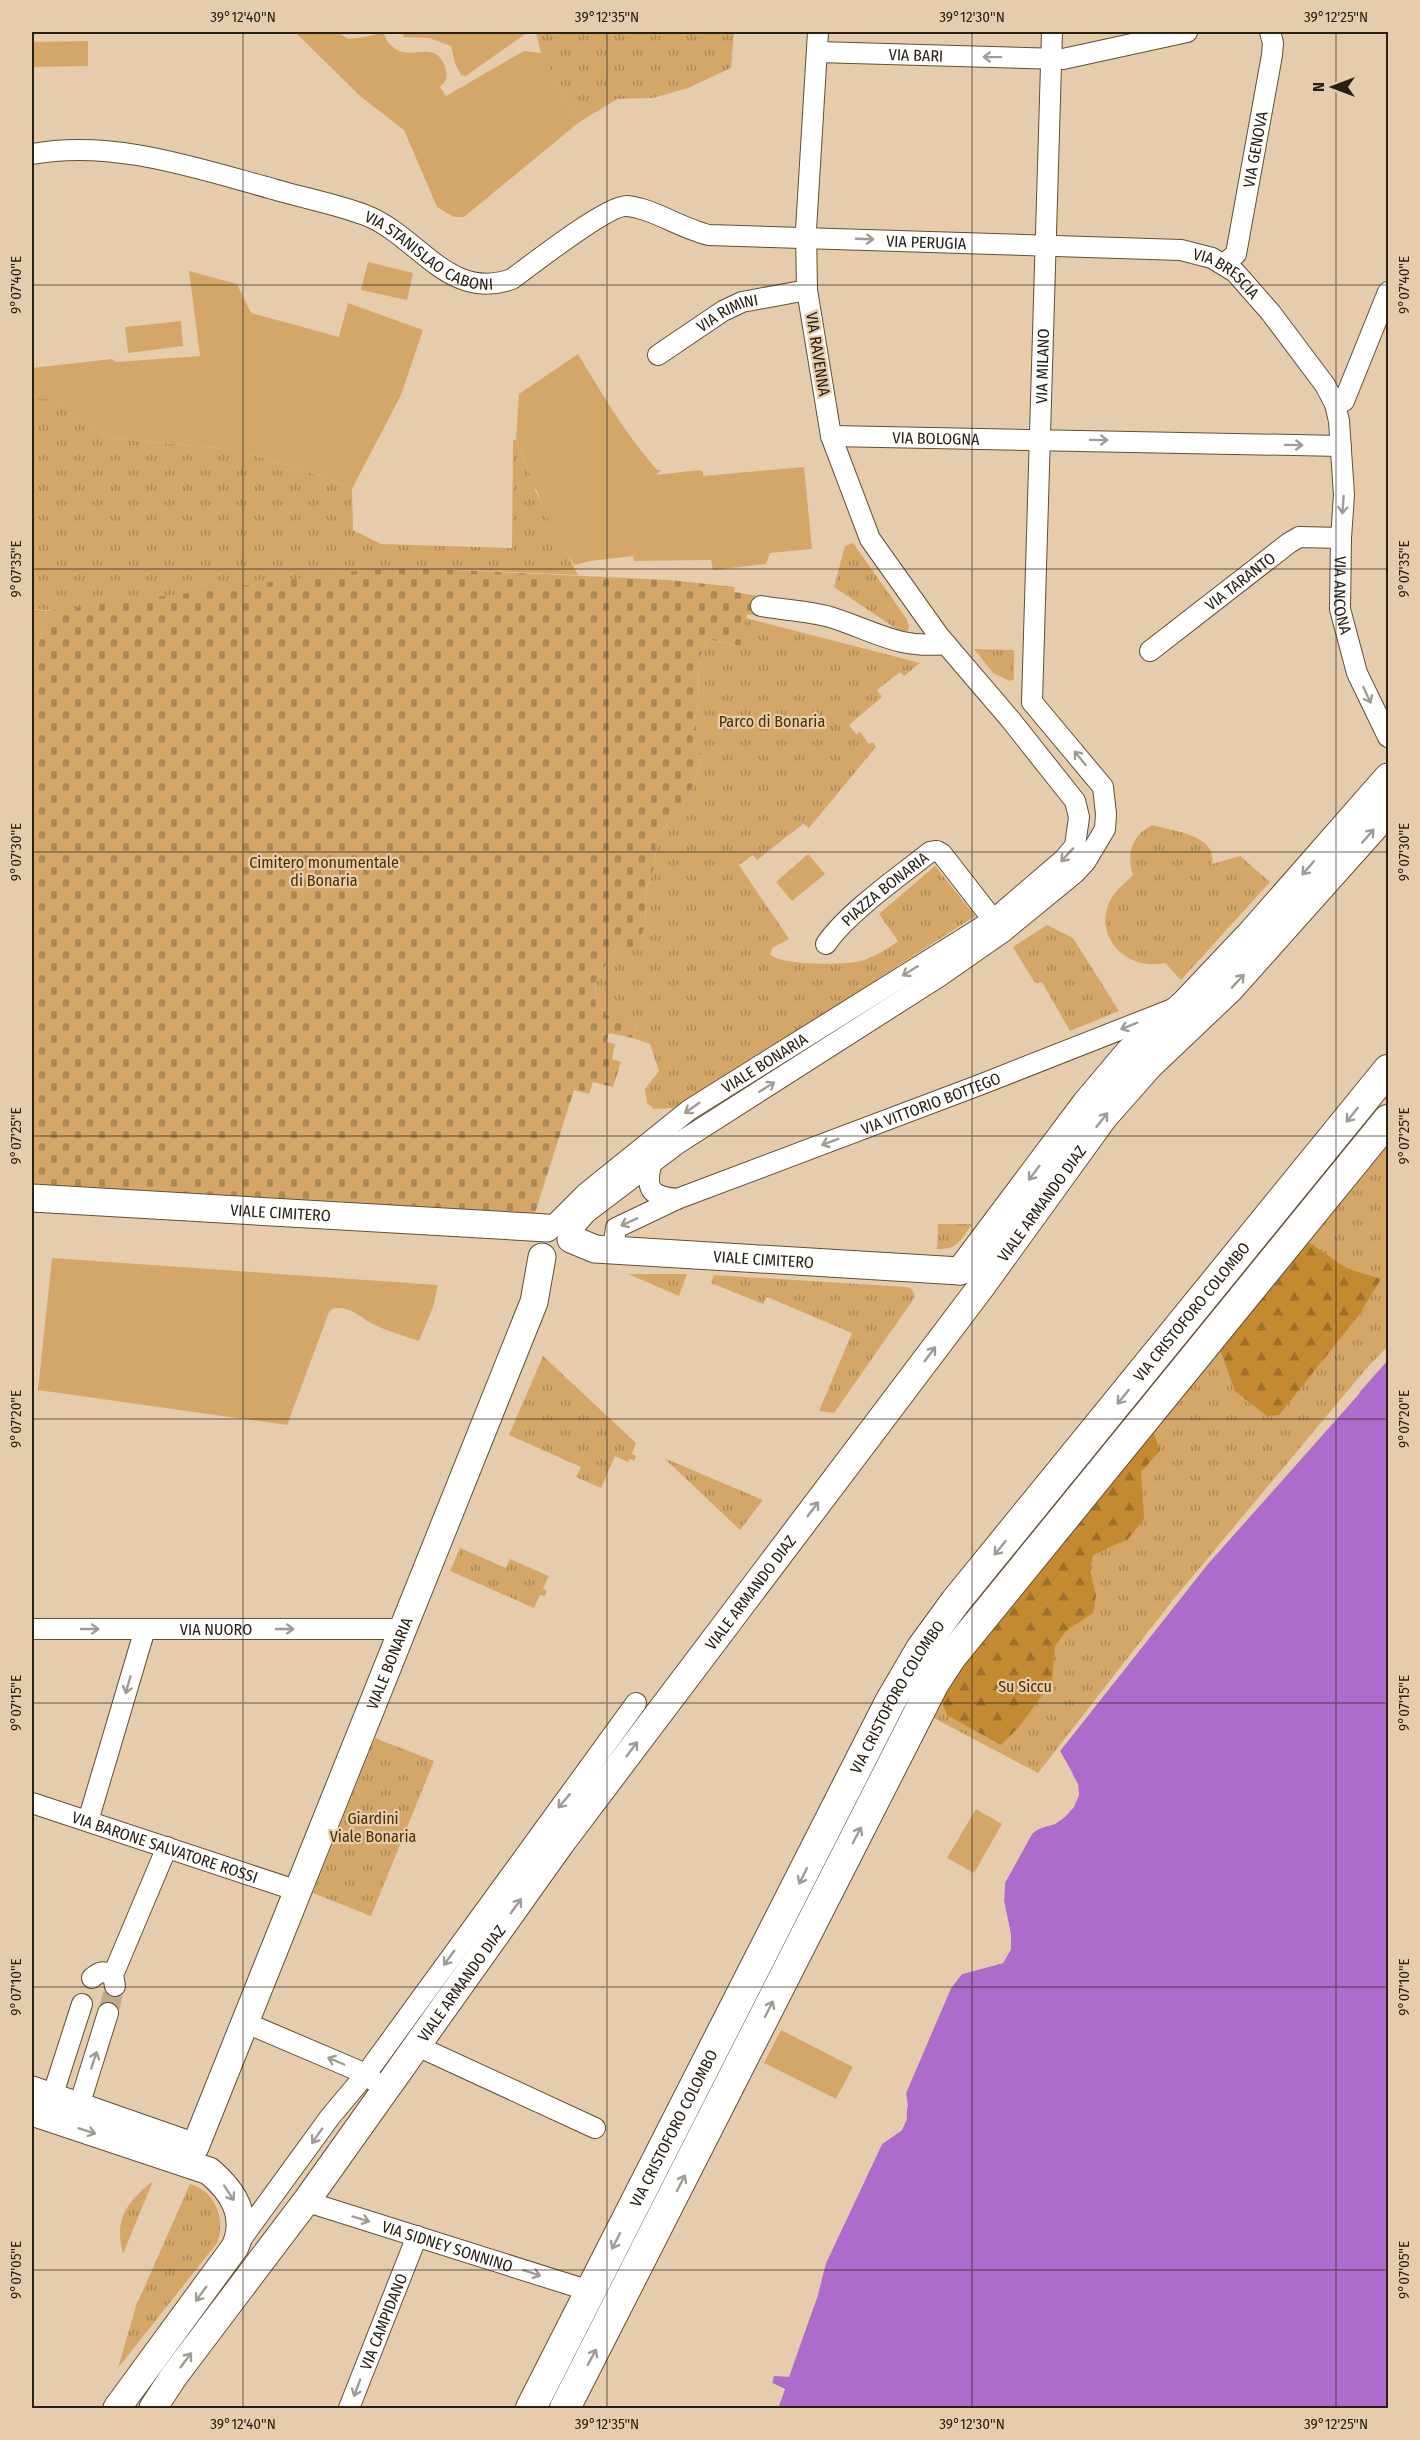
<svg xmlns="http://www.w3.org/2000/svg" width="1420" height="2440" font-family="'Fira Sans Condensed',sans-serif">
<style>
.grass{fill:url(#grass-tufts)}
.forest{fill:url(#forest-firs)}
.cemetery{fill:url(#cemetery-stones)}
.garden{fill:#d4a769}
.water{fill:#ad6bcb}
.pier{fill:#e5ccad}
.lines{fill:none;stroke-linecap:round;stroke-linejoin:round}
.street-tunnel{stroke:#bfaa8e;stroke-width:20;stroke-dasharray:20 10;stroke-linecap:butt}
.street-casing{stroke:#644f33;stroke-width:22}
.secondary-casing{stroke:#644f33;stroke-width:29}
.primary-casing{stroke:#644f33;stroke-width:32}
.street{stroke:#fff;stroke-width:20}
.secondary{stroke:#fff;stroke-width:27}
.primary{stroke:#fff;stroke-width:30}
.oneway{stroke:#9f9b95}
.ticks{fill:none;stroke:#292014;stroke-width:1.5;stroke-opacity:0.45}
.labels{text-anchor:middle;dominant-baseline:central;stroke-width:4.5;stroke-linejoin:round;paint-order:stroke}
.street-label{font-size:16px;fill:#292014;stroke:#e5ccad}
.park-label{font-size:16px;fill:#4d3000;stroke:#e5ccad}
.neatline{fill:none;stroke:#292014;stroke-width:2}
.ticks-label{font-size:15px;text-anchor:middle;fill:#292014}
</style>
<defs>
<pattern id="grass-tufts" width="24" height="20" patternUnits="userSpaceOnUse" patternTransform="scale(1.5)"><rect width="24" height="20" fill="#d4a769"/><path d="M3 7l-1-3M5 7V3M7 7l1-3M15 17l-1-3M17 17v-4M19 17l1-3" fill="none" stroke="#ac8855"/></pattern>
<pattern id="forest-firs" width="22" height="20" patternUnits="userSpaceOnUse" patternTransform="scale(1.5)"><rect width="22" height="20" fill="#c48a32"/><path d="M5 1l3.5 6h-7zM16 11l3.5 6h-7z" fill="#9f7029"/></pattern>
<pattern id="cemetery-stones" width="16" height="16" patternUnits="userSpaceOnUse" patternTransform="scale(1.5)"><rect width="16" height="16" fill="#d4a769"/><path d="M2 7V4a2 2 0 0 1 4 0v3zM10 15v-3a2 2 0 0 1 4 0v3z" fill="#ac8855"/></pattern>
</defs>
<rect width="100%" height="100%" fill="#e5ccad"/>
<path class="grass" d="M536 32H734L731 68 688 88 653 98 617 99 578 123 541 53Z
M32 396 52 400 77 419 111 438 236 450 327 478 352 489 353 530 381 544 512 548 513 440H516L531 476 529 478 534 488 578 575 413 568 54 611 32 609Z
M853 543 906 618 909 625 908 631 901 632 834 587 845 546Z
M746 618 920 663 904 676 900 672 877 690 882 697 849 725 856 734 860 732 869 744 873 742 876 747 809 828 803 824 757 860 753 855 739 865 789 939 772 948 770 954C780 966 846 965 861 961 874 957 888 949 898 941L879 914 935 866 975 916 678 1108 654 1109 647 1103 645 1089 659 1071 650 1044 633 1038 636 1024 625 1021V1019L605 1015 606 1010 596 1008 595 982 616 948 645 923 646 891 655 865 656 835C688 808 691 794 702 755L694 748 692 730 698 705 699 659 707 639 739 646Z
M974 649 1014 650V679L1010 681 993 673Z
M1152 825C1173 831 1218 835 1212 864L1240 856 1270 882 1181 980 1165 963C1129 971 1094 940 1109 903 1114 891 1124 884 1133 875 1126 854 1132 835 1152 825Z
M1047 925 1073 938 1119 1011 1070 1031 1042 982 1035 983 1013 947Z
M1388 1144V1346L1365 1370 1172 1601 1038 1773 930 1716 959 1665Z
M938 1224H972C961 1239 958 1250 937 1249Z
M628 1274H687L679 1296Z
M714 1275 906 1287 912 1289 915 1297 834 1413 819 1411 852 1333 767 1297 763 1304 711 1283Z
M543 1356 636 1443 632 1454 636 1456 634 1461 630 1459 628 1462 615 1456 601 1488 576 1477 581 1467 509 1435Z
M664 1458 763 1500 740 1530Z
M460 1548 506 1568 510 1559 549 1576 543 1588 547 1591 545 1596 540 1595 534 1608 450 1571Z
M375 1738 434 1761 371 1916 313 1893Z
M153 2181 123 2254C114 2219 126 2203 153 2181Z
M190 2184C216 2191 226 2220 217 2243L118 2368 136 2306Z"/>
<path class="forest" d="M1307 1241 1346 1268 1381 1279 1359 1315 1279 1415 1267 1416 1235 1391 1220 1349Z
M1153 1431 1160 1451 1141 1472 1144 1519 1128 1539 1093 1555 1090 1570 1096 1595 1093 1613 1066 1631 1055 1646 1052 1682 1018 1728 1001 1745 947 1715 940 1697 959 1665Z"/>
<path class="cemetery" d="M413 568 669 580 735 587 734 592 764 597 758 616 747 614 740 646 707 639 699 659 698 705 692 730 694 748 702 755C691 794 688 808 656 835L655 865 646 890 645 923 639 944H635L629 954 616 948 595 982 596 1008 606 1010 605 1015 625 1018V1021L636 1024 633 1038 609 1033 606 1042 615 1044 612 1059 621 1062 613 1087 593 1082 589 1094 574 1090 535 1213 32 1186V671L47 611 356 571Z"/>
<path class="garden" d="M295 32H337L349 39 366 37 383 32C386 40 389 45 397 50 414 59 436 40 445 67 448 76 447 81 440 87L446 96 524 51 541 53 578 123 464 217H454L437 207 404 130 360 96Z
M402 32H528L466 76 461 75 455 63 451 46 429 38 404 37Z
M88 41V66L33 67 32 42Z
M368 262 413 273 407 300 361 290Z
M189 271 237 284 251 313 339 337 348 303 423 330 401 395 352 489 327 478 236 450 111 438 77 419 52 400 32 396V368L112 359 116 362 200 356Z
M181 321 183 346 128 353 125 327Z
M578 354C602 394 626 435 657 470H661L656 475 699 470 703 472V476L804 467 812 549 770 553 766 564 713 570 711 560 634 561 633 556 590 561 574 565 550 524 536 489H534L529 478 531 476 516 440 519 394Z
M32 609 47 611 32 671Z
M808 854 825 874 792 901 776 882Z
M52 1258 438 1285 433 1307 419 1341C405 1336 389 1332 375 1325 361 1319 350 1304 332 1309L329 1312 287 1425 38 1390Z
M976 1809 1002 1824 974 1873 947 1858Z
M781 2030 853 2067 836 2099 764 2063Z"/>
<path class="water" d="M1388 1360V2408H778L785 2389 772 2383 774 2375 789 2376 826 2263 882 2144 902 2130 908 2105 906 2093 951 1988 962 1974 1003 1963 1011 1949V1935L1004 1901 1005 1883 1032 1834C1039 1827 1046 1827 1054 1824 1066 1819 1072 1806 1079 1795L1072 1772 1060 1751 1207 1565Z"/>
<path class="pier" d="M1361 1387 1359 1394 1207 1565 1060 1751 1078 1784 1079 1795 1074 1807 1065 1817 1055 1824 1037 1829 1032 1834 1005 1882 1004 1901 1011 1935V1949L1003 1963 962 1974 951 1988 906 2093 907 2119 902 2130 882 2144 826 2263 818 2295 789 2377 774 2376 772 2383 785 2389 778 2408H775L782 2390 769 2385 771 2374 787 2373 815 2294 824 2262 879 2143 900 2129 904 2118 903 2093 948 1987 961 1972 1001 1960 1008 1948V1936L1001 1901 1002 1881 1030 1832 1036 1826 1054 1821 1063 1814 1072 1805 1076 1795 1075 1785 1057 1750 1205 1563Z"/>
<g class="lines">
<path class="street-tunnel" d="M108 2013 115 1986"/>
<g class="street-casing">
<g id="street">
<path id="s1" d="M817 52 1063 59 1187 32"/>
<path id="s2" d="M32 154C112 139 196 168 273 189 303 198 336 204 365 215 418 235 448 302 512 279 531 265 609 204 627 206 652 208 682 229 709 235L1181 250 1212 258 1235 272 1271 313 1325 385 1335 404 1339 421 1344 495 1341 538 1340 609 1357 673 1388 737"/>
<path id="s3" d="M1224 264 1236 254 1272 55 1273 43 1270 32"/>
<path id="s4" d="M658 355 723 311 742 302 807 290"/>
<path d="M1335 404 1344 401 1388 292"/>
<path id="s5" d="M831 436 1341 446"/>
<path d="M761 606C783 610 809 611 830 617 875 631 897 649 946 644"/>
<path id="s6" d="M1150 651 1289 543 1299 537 1341 538"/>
<path id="s7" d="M1032 702 1052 32"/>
<path id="s8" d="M826 944C847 913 900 876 930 852L937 851 942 854 1001 930"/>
<path d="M651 1165C645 1191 652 1196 677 1199"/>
<path id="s9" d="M553 1226 586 1193 689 1110 993 920 1064 859 1075 846 1079 817 1075 801 1010 719 939 636 870 539 831 436 807 290 806 230 818 32"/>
<path d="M568 1234 586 1213 677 1144 940 976 1003 932 1075 873 1086 861 1105 829 1106 814 1103 787 1032 702"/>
<path id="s10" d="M613 1249 616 1228 677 1199 982 1084 1170 1010"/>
<path id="s11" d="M32 1629H403"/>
<path id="s12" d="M32 1803 298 1891"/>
<path d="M88 1821 145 1629"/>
<path d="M92 1978C100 1971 103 1971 113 1975"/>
<path d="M115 1986 113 1975 167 1847"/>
<path d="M244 2022 366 2074 374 2081"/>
<path d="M415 2045 595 2128"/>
<path d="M52 2097 82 2004"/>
<path d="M79 2106 108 2013"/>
<path id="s13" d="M307 2200 314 2204 590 2291"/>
<path d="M239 2242 330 2117 366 2074 636 1703"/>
<path id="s14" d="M349 2408 417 2236"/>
</g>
</g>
<g class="secondary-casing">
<g id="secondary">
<path id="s15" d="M32 1198 547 1228"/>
<path id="s16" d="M571 1239 595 1249 960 1271"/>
<path d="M960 1271 1086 1103 1129 1052 1184 1004 1253 931 1388 777"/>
<path id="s17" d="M32 2090 195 2147 534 1302 542 1257"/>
<path d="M32 2112 209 2171C233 2191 249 2216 235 2247L117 2408"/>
<path id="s18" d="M153 2408 174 2376 307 2200 561 1843 981 1287 1104 1117 1149 1066 1230 989 1388 812"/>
</g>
</g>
<g class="primary-casing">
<g id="primary">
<path id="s19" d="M531 2408 890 1702 921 1649 956 1601 1388 1070"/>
<path d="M565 2408 934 1683 951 1657 1388 1120"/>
</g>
</g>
<use href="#street" class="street"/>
<use href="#secondary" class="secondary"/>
<use href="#primary" class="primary"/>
</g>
<defs><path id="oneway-shaft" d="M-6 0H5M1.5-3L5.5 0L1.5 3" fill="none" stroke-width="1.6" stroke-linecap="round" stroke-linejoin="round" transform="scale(1.5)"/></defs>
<g class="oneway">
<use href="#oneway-shaft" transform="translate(992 57) rotate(-179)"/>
<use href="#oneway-shaft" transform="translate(865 239) rotate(2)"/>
<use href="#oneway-shaft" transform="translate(1099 440) rotate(1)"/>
<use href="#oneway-shaft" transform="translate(1294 445) rotate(1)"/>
<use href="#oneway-shaft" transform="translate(1343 505) rotate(94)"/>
<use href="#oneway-shaft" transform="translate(1367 695) rotate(65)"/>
<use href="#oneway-shaft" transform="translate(1080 758) rotate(-129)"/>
<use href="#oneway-shaft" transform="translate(1368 836) rotate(-49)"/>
<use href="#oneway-shaft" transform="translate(1067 855) rotate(133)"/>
<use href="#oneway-shaft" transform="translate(1308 868) rotate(131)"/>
<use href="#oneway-shaft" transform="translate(910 971) rotate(148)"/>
<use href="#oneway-shaft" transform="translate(1238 981) rotate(-47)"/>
<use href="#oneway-shaft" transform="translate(1129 1026) rotate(158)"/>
<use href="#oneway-shaft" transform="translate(767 1087) rotate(-32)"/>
<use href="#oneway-shaft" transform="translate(692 1108) rotate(145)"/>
<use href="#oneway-shaft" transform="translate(1352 1115) rotate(129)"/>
<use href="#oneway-shaft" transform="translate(1102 1120) rotate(-52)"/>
<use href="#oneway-shaft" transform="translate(830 1142) rotate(159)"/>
<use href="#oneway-shaft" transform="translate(1034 1173) rotate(127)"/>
<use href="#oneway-shaft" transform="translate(629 1222) rotate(156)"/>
<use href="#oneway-shaft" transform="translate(930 1354) rotate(-53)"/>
<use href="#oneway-shaft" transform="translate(1123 1397) rotate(129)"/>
<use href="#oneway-shaft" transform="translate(813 1509) rotate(-53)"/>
<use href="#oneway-shaft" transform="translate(1000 1548) rotate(129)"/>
<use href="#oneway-shaft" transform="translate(90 1629)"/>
<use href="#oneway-shaft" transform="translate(285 1629)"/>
<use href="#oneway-shaft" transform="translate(128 1685) rotate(106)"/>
<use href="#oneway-shaft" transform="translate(632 1749) rotate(-53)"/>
<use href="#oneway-shaft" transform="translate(564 1801) rotate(130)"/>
<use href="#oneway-shaft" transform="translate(857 1835) rotate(-63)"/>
<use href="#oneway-shaft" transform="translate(803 1876) rotate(117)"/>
<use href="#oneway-shaft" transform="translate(516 1906) rotate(-54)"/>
<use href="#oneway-shaft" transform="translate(449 1958) rotate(126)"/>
<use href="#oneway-shaft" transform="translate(769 2009) rotate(-63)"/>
<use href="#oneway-shaft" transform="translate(94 2060) rotate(-72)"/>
<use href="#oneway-shaft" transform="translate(336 2061) rotate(-157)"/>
<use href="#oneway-shaft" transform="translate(87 2131) rotate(18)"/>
<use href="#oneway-shaft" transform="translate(317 2136) rotate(125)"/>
<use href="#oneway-shaft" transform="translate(681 2183) rotate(-63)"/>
<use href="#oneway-shaft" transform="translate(229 2193) rotate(57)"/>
<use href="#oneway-shaft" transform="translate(361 2219) rotate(17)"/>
<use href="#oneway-shaft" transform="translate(616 2241) rotate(117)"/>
<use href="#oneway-shaft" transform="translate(532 2273) rotate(18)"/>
<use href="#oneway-shaft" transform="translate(201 2294) rotate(126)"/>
<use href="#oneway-shaft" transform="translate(592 2357) rotate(-62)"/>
<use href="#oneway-shaft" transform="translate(186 2360) rotate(-53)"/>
<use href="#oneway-shaft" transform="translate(357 2388) rotate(111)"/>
</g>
<path class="ticks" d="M243 32V2408M607 32V2408M972 32V2408M1336 32V2408M32 285H1388M32 569H1388M32 852H1388M32 1136H1388M32 1419H1388M32 1703H1388M32 1987H1388M32 2270H1388"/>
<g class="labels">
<g class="street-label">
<text stroke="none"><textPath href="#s1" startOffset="99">VIA BARI</textPath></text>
<text stroke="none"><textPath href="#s3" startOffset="122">VIA GENOVA</textPath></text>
<text stroke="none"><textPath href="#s2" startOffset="951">VIA PERUGIA</textPath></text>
<text stroke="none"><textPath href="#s2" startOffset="416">VIA STANISLAO CABONI</textPath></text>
<text stroke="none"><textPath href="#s2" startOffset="1258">VIA BRESCIA</textPath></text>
<text stroke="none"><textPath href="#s4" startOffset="82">VIA RIMINI</textPath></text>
<text transform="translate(818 354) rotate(81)">VIA RAVENNA</text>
<text stroke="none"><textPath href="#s7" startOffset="336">VIA MILANO</textPath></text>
<text stroke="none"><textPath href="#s5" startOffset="105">VIA BOLOGNA</textPath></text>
<text stroke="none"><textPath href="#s6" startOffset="114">VIA TARANTO</textPath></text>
<text stroke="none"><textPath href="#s2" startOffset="1623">VIA ANCONA</textPath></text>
<text stroke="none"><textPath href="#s8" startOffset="81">PIAZZA BONARIA</textPath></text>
<text stroke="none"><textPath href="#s9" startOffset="268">VIALE BONARIA</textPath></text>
<text stroke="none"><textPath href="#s10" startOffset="360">VIA VITTORIO BOTTEGO</textPath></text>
<text stroke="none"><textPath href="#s18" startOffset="1497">VIALE ARMANDO DIAZ</textPath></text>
<text stroke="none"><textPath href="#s15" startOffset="249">VIALE CIMITERO</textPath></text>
<text stroke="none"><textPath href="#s16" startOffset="195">VIALE CIMITERO</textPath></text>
<text stroke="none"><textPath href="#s19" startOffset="1286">VIA CRISTOFORO COLOMBO</textPath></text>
<text stroke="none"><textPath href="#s18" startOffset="1011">VIALE ARMANDO DIAZ</textPath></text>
<text stroke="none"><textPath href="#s11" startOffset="184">VIA NUORO</textPath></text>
<text stroke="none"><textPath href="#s17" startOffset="694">VIALE BONARIA</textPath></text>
<text stroke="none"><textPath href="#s19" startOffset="800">VIA CRISTOFORO COLOMBO</textPath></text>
<text stroke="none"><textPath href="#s12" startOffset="140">VIA BARONE SALVATORE ROSSI</textPath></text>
<text stroke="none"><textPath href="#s18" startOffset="525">VIALE ARMANDO DIAZ</textPath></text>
<text stroke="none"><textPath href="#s19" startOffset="314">VIA CRISTOFORO COLOMBO</textPath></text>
<text stroke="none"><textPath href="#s13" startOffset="148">VIA SIDNEY SONNINO</textPath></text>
<text stroke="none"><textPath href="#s14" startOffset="93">VIA CAMPIDANO</textPath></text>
</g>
<g class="park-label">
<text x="772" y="721">Parco di Bonaria</text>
<text x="324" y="862">Cimitero monumentale<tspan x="324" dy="18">di Bonaria</tspan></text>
<text x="1025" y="1686">Su Siccu</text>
<text x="373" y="1818">Giardini<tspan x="373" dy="18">Viale Bonaria</tspan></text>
</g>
</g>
<rect width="1420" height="2440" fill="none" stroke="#e5ccad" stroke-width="66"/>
<g transform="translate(1333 87) rotate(270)" stroke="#e5ccad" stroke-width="4.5" paint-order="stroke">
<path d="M0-4.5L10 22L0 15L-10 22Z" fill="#292014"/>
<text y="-9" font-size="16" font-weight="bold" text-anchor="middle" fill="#292014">N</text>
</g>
<rect x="33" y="33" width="1354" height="2374" class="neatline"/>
<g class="ticks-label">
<text x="243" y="22">39°12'40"N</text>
<text x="607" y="22">39°12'35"N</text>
<text x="972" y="22">39°12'30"N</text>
<text x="1336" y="22">39°12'25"N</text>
<text transform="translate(1404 285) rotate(-90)" y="5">9°07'40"E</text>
<text transform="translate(16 285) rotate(-90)" y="5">9°07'40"E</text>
<text transform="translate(1404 569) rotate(-90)" y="5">9°07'35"E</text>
<text transform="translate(16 569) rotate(-90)" y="5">9°07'35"E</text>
<text transform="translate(1404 852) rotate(-90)" y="5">9°07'30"E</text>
<text transform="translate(16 852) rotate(-90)" y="5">9°07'30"E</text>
<text transform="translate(1404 1136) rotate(-90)" y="5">9°07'25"E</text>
<text transform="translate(16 1136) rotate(-90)" y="5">9°07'25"E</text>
<text transform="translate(1404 1419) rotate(-90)" y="5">9°07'20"E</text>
<text transform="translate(16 1419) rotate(-90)" y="5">9°07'20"E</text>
<text transform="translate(1404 1703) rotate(-90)" y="5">9°07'15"E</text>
<text transform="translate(16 1703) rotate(-90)" y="5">9°07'15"E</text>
<text transform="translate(1404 1987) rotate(-90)" y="5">9°07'10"E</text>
<text transform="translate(16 1987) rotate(-90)" y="5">9°07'10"E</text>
<text transform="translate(1404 2270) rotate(-90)" y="5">9°07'05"E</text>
<text transform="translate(16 2270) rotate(-90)" y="5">9°07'05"E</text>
<text x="243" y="2429">39°12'40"N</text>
<text x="607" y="2429">39°12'35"N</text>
<text x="972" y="2429">39°12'30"N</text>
<text x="1336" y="2429">39°12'25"N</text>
</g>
</svg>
